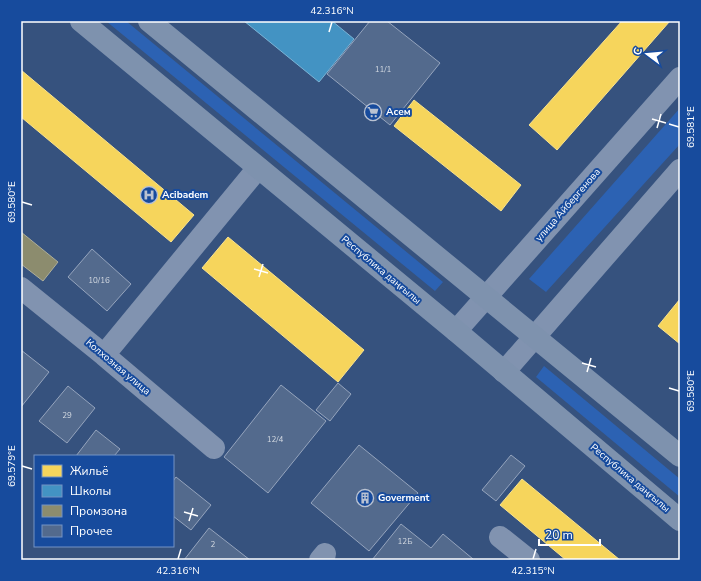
<svg xmlns="http://www.w3.org/2000/svg" width="701" height="581" font-family="'Nunito Sans',sans-serif">
<style>
.green{fill:#2c62b3}
.homes{fill:#f6d55c;stroke:#f9e28d}
.schools{fill:#4393c3;stroke:#7bb3d5}
.industry{fill:#8c8c6e;stroke:#aeae9a}
.building{fill:#536a8d;stroke:#95a4bd}
.lines{fill:none;stroke-linecap:round;stroke-linejoin:round}
.minor{stroke:#8193b0;stroke-width:22}
.major{stroke:#7e92ae;stroke-width:22}
.ticks{fill:none;stroke:#fff;stroke-width:1.5}
.labels{text-anchor:middle;dominant-baseline:central;stroke-width:4;stroke-linejoin:round;paint-order:stroke}
.number-label{font-size:8px;fill:#d4dae2}
.poi-label{font-size:10px;font-weight:bold;fill:#fff;stroke:#174b9d;text-anchor:start}
.street-label{font-size:10px;fill:#fff;stroke:#174b9d}
.neatline{fill:none;stroke:#fff;stroke-width:1.5}
.ticks-label{font-size:10px;text-anchor:middle;fill:#fff}
</style>
<rect width="100%" height="100%" fill="#36527e"/>
<path class="green" d="M106 21H126L443 282 435 291Z
M680 108V144L546 292 529 279Z
M544 366 680 479V497L536 377Z"/>
<path class="homes" d="M622 21H670L557 150 529 125Z
M21 70 194 215 171 242 21 117Z
M414 100 521 185 501 211 394 126Z
M228 237 364 350 338 382 202 268Z
M680 299V344L658 326Z
M522 479 620 560H566L500 505Z"/>
<path class="schools" d="M244 21H332L354 39 319 82Z"/>
<path class="industry" d="M21 232 58 262 43 281 21 264Z"/>
<path class="building" d="M370 21H387L440 63 390 125 327 74Z
M92 249 131 284 107 311 68 277Z
M21 350 49 372 21 407Z
M338 383 351 394 330 421 316 410Z
M281 385 326 421 268 493 224 457Z
M68 386 95 408 67 443 39 421Z
M96 430 120 449 114 456H76Z
M359 445 418 493 369 551 311 503Z
M511 455 525 466 496 501 482 490Z
M176 477 211 505 191 530 173 516V481Z
M401 524 431 548 443 534 473 559 472 560H372Z
M209 528 250 560H184Z"/>
<g class="lines">
<path class="minor" d="M21 288 104 355 214 448
M456 331 680 78
M104 355 258 168
M504 372 680 170
M500 537 529 560
M320 560 325 554"/>
<path class="major" d="M81 21 456 331 680 520
M149 21 680 456"/>
</g>
<path class="ticks" d="M329 32 332 22M652 119 666 123M669 124 679 127M657 128 661 114M22 202 32 205M254 269 268 273M259 277 263 264M582 363 596 367M587 372 591 358M669 388 679 391M22 466 32 469M184 512 198 516M189 521 193 508M178 559 181 549M533 559 536 549"/>
<defs>
<g id="supermarket-ring" transform="scale(0.9)"><circle r="9.5" fill="#174b9d" stroke="#b9c2d2" stroke-width="1.5"/><path d="M-6-5.5h2.5l.6 2H6L4.5 2H-2.5L-4.4-4H-6ZM-1.5 3.2a1.3 1.3 0 1 0 .1 0ZM3 3.2a1.3 1.3 0 1 0 .1 0Z" fill="#b9c2d2"/></g>
<g id="hospital-ring" transform="scale(0.9)"><circle r="9.5" fill="#174b9d" stroke="#b9c2d2" stroke-width="1.5"/><path d="M-5-5h3v3.5h4V-5h3V5h-3V1.5h-4V5h-3Z" fill="#b9c2d2"/></g>
<g id="building-ring" transform="scale(0.9)"><circle r="9.5" fill="#174b9d" stroke="#b9c2d2" stroke-width="1.5"/><path d="M-4-6H4V6H1V3H-1V6H-4ZM-2.5-4.3h1.7v1.8h-1.7ZM.8-4.3h1.7v1.8H.8ZM-2.5-1h1.7V.8h-1.7ZM.8-1h1.7V.8H.8Z" fill="#b9c2d2"/></g>
</defs>
<g fill-rule="evenodd">
<use href="#supermarket-ring" x="373" y="112"/>
<use href="#hospital-ring" x="149" y="195"/>
<use href="#building-ring" x="365" y="498"/>
</g>
<g class="labels">
<g class="number-label">
<text x="383" y="69">11/1</text>
<text x="99" y="280">10/16</text>
<text x="67" y="415">29</text>
<text x="275" y="439">12/4</text>
<text x="405" y="541">12Б</text>
<text x="213" y="544">2</text>
</g>
<g class="poi-label">
<text x="386" y="112">Асем</text>
<text x="162" y="195">Acibadem</text>
<text x="378" y="498">Goverment</text>
</g>
<g class="street-label">
<text transform="translate(568 205) rotate(-49)">улица Айбергенова</text>
<text transform="translate(381 270) rotate(40)">Республика даңғылы</text>
<text transform="translate(118 367) rotate(40)">Колхозная улица</text>
<text transform="translate(630 478) rotate(40)">Республика даңғылы</text>
</g>
</g>
<rect width="701" height="581" fill="none" stroke="#174b9d" stroke-width="44"/>
<rect x="34" y="455" width="140" height="92" fill="#174b9d" stroke="#7493c4"/>
<rect x="42" y="465" width="20" height="12" fill="#f6d55c" stroke="#7493c4"/>
<text x="70" y="475" font-size="12" fill="#ffffff">Жильё</text>
<rect x="42" y="485" width="20" height="12" fill="#4393c3" stroke="#7493c4"/>
<text x="70" y="495" font-size="12" fill="#ffffff">Школы</text>
<rect x="42" y="505" width="20" height="12" fill="#8c8c6e" stroke="#7493c4"/>
<text x="70" y="515" font-size="12" fill="#ffffff">Промзона</text>
<rect x="42" y="525" width="20" height="12" fill="#536a8d" stroke="#7493c4"/>
<text x="70" y="535" font-size="12" fill="#ffffff">Прочее</text>
<g transform="translate(647 54) rotate(286)" stroke="#174b9d" stroke-width="3" paint-order="stroke">
<path d="M0-3L7 15L0 10L-7 15Z" fill="#ffffff"/>
<text y="-6" font-size="11" font-weight="bold" text-anchor="middle" fill="#ffffff">С</text>
</g>
<path d="M539 539v6h61v-6" fill="none" stroke="#ffffff" stroke-width="2"/>
<text x="545" y="539" font-size="12" fill="#ffffff" stroke="#174b9d" stroke-width="3" paint-order="stroke">20 m</text>
<rect x="22" y="22" width="657" height="537" class="neatline"/>
<g class="ticks-label">
<text x="332" y="14">42.316°N</text>
<text transform="translate(690 127) rotate(-90)" y="4">69.581°E</text>
<text transform="translate(11 202) rotate(-90)" y="4">69.580°E</text>
<text transform="translate(690 391) rotate(-90)" y="4">69.580°E</text>
<text transform="translate(11 466) rotate(-90)" y="4">69.579°E</text>
<text x="178" y="574">42.316°N</text>
<text x="533" y="574">42.315°N</text>
</g>
</svg>
